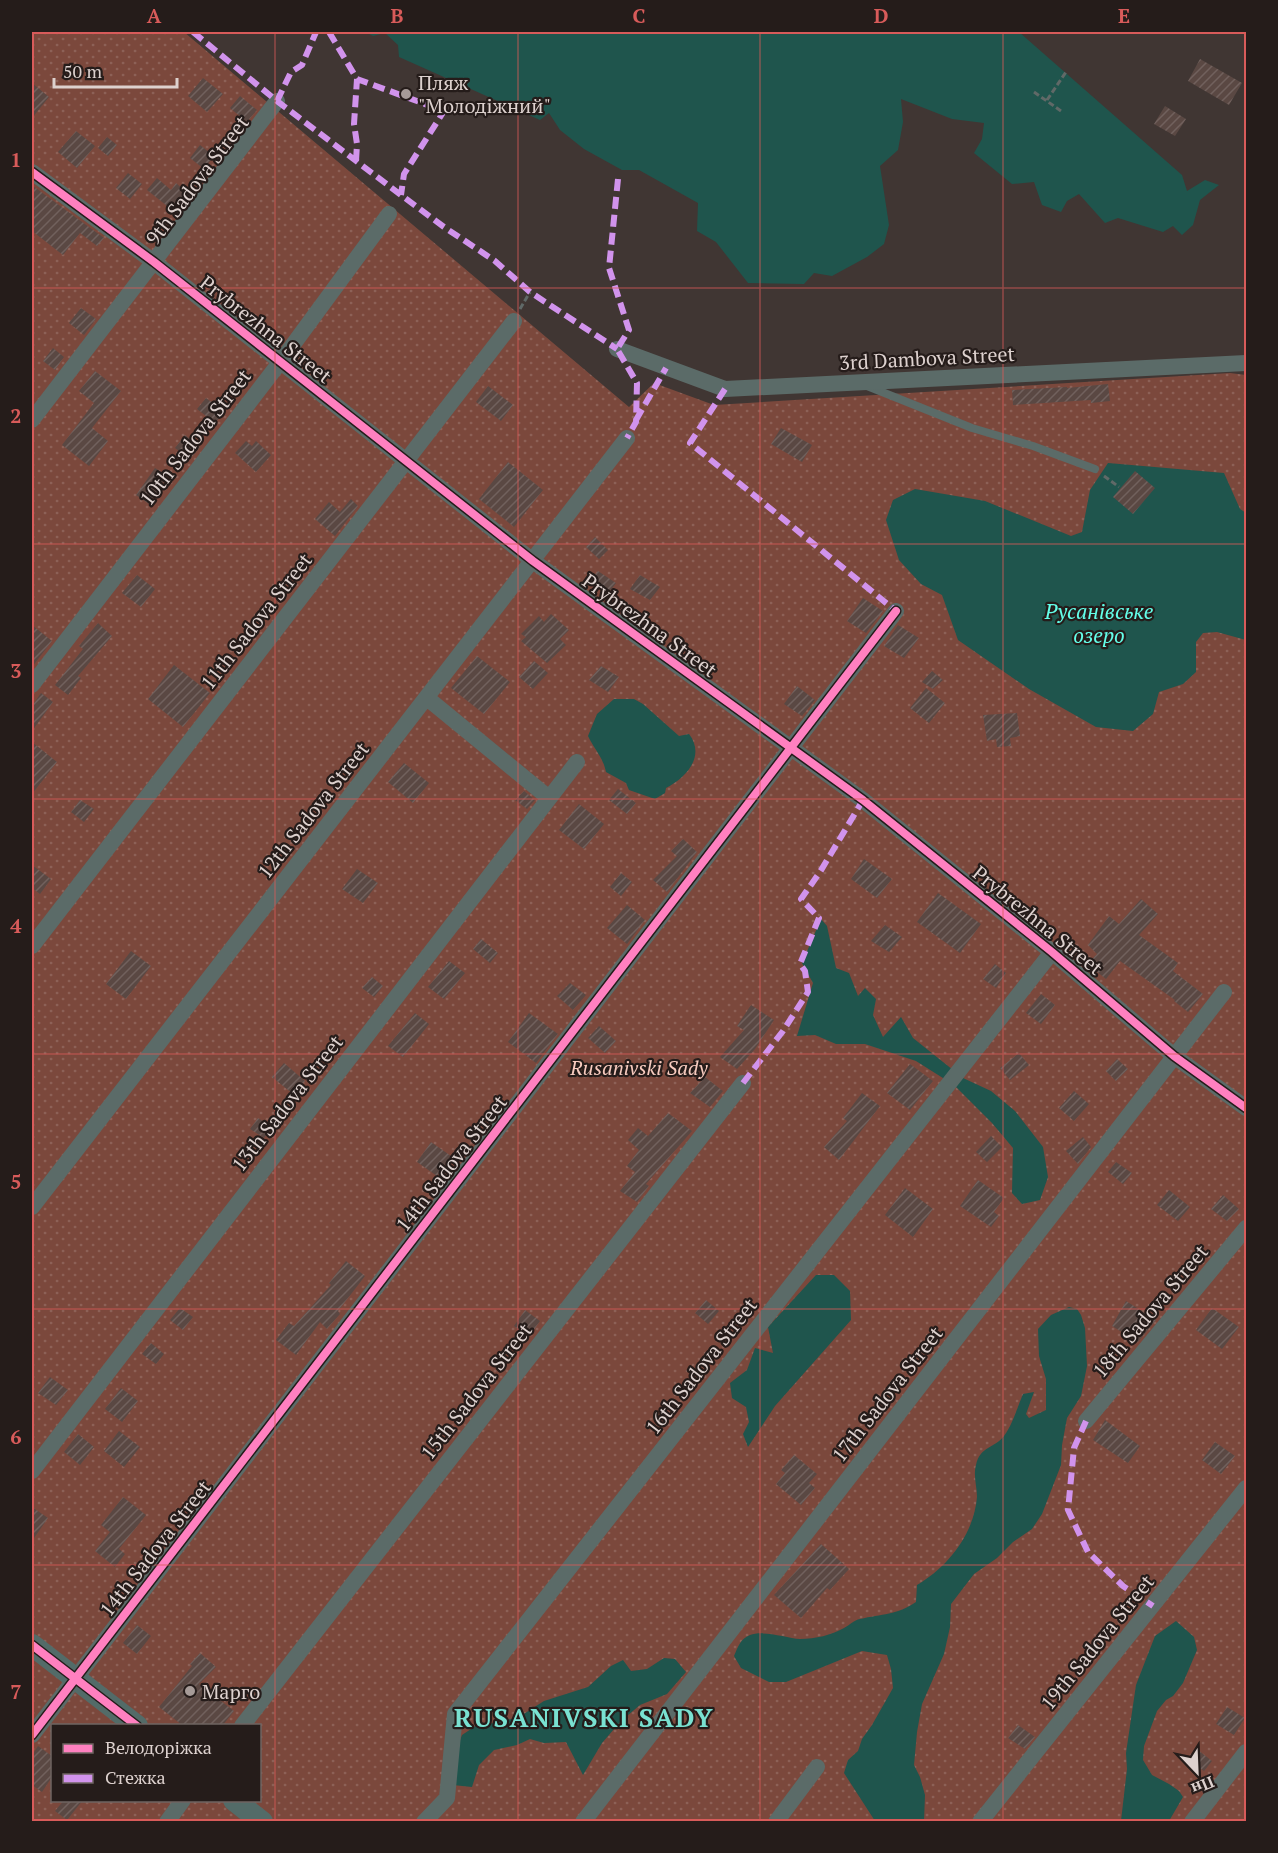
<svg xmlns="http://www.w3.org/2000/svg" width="1278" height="1853" font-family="'PT Serif',serif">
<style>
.grass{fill:url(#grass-dots);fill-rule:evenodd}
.water{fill:#1f554d}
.building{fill:url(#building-hatch)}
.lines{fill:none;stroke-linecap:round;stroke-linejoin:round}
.path{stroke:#606967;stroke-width:3;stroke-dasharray:6 3;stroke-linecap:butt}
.service{stroke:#5b6b68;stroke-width:8}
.minor{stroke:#5b6b68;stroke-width:16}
.secondary{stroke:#536b68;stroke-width:22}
.quiet{stroke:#d193ec;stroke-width:6;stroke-dasharray:12 6;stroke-linecap:butt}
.cycleway-casing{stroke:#251c1a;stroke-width:11}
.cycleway{stroke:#ff80c0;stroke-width:8}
.grid{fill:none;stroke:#d85b5a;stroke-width:1.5;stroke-opacity:0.55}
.poi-dot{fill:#a69b98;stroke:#251c1a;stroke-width:2}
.labels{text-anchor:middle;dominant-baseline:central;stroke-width:4.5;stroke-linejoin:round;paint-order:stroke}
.poi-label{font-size:20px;fill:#ddd1ce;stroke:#251c1a;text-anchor:start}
.street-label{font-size:20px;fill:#ddd1ce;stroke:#251c1a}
.park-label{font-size:20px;font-style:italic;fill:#f7cbbf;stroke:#251c1a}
.water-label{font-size:21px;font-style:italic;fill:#63fee9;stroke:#251c1a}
.district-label{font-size:26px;font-weight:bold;letter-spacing:1.5px;fill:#79e1d1;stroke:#251c1a}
.neatline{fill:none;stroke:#d85b5a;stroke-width:2}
.grid-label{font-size:20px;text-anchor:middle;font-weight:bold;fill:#d85b5a}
</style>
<defs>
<pattern id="grass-dots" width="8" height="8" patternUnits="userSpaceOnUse" patternTransform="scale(1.5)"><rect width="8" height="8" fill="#7b483c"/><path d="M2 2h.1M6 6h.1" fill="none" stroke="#8d6157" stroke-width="1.8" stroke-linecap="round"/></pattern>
<pattern id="building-hatch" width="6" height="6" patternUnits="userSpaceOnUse" patternTransform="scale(1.5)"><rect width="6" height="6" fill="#5a4843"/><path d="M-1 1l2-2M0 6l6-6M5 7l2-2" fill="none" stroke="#71615d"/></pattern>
</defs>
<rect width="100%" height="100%" fill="#403633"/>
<path class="grass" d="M32 32H184L629 407 654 383 714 405 1230 373 1246 375V1821L32 1822ZM52 1726H260V1800H52Z"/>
<path class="water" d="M365 32H1019L1182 175 1187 191 1205 180 1219 185 1200 200 1193 225 1182 235 1173 226 1163 232 1118 218 1105 223 1079 194 1067 201 1061 212 1042 205 1034 182 1012 184 974 153 982 139 984 123 952 119 901 99 903 122 898 150 880 166 889 225 884 244 867 257 832 276 814 273 804 284 748 283 716 242 697 231 698 203 639 170H622L584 149 560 130 549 113 540 120 399 57 398 45 385 33 373 36Z
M1108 463 1224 473 1240 509 1246 513V640L1217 632 1203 633 1196 642V672L1183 684 1159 692 1153 714 1133 731 1096 727 1029 689 958 640 942 595 921 584 899 560 886 520 893 500 915 489 985 501 1071 536 1082 532 1090 490Z
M614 699H634L643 704 679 736 689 734C706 756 686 778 666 788L665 793 655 799 629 790 626 783 606 772C603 757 594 749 588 736L597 714Z
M821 919 827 926 836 968 849 973 858 996 865 988 876 999 873 1015 883 1037 901 1017 913 1038 963 1078 991 1091 1015 1111 1043 1147 1048 1177 1040 1200 1022 1204 1012 1193 1013 1148 992 1123 954 1085 916 1061 865 1044H836L815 1035 797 1036 813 983 802 963Z
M816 1275H834L850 1291 851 1320 775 1406 748 1447 743 1434 749 1422 746 1407 732 1398 730 1383 747 1370 755 1348 773 1353 768 1327Z
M1069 1307 1077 1309 1081 1315 1085 1328 1087 1366 1081 1396 1067 1418 1062 1445 1061 1465 1042 1514 1032 1529 1013 1542 997 1558 974 1574 951 1604 950 1627 944 1654 922 1704 917 1732 914 1765 920 1777 925 1795 924 1821H875L844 1773 848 1760 858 1751 862 1739 872 1725 893 1688 891 1669 887 1655 862 1651 786 1682H769L741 1668 734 1656C738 1647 740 1639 750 1635 764 1630 787 1638 800 1639 816 1639 831 1635 844 1628 850 1625 854 1620 860 1619 882 1614 897 1615 916 1602L917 1585C948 1567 974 1534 977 1497 977 1486 973 1475 976 1465 980 1446 995 1448 1004 1436 1013 1424 1017 1408 1023 1394L1034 1392 1026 1414 1029 1418 1046 1410V1379L1039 1356 1038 1329 1051 1315Z
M1176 1621 1194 1637 1197 1650 1183 1683 1173 1696 1166 1700 1157 1711 1144 1746 1143 1760 1152 1775 1169 1784 1179 1791 1183 1797 1169 1821H1121L1127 1769 1126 1753 1136 1685 1155 1636Z
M664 1658 675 1659 686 1672 667 1694 640 1705 621 1721 602 1743 583 1775 566 1742 544 1743 530 1739 517 1745 494 1750 479 1765 472 1787 453 1785 457 1749 462 1735 477 1725 495 1723 519 1717 544 1701 588 1687 611 1666 623 1660 631 1671 647 1669Z"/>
<path class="building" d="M1200 59 1242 83 1229 105 1188 81Z
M203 78 223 94 207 112 188 96Z
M32 83 49 97 32 118Z
M240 96 257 110 247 122 230 108Z
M1165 106 1186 119 1175 136 1154 124Z
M76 131 95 146 77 168 58 152Z
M107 137 117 145 108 156 98 148Z
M200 145 214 156 204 169 190 158Z
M128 173 142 184 130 199 116 188Z
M157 178 171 190 176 183 191 196 177 214 147 190Z
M33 186 104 238 97 246 80 233 63 255 32 231V188Z
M81 308 96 319 84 335 69 323Z
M53 348 64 357 55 370 43 361Z
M95 371 121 391 92 428 108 441 89 466 62 445 94 403 79 391Z
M1108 384 1110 401 1091 403V400L1013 405 1012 390 1067 387V388Z
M488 386 513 405 501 421 476 402Z
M206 398 225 412 215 423 197 409Z
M781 428 812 445 802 462 771 444Z
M185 435 200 447 190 459 175 448Z
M246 441 252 446 256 441 271 455 256 472 235 453Z
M508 462 543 490 514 527 479 499Z
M155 468 168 476 149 504 136 495Z
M1135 471 1155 488 1133 514 1113 497Z
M351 499 358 506 335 536 315 519 329 502 340 512Z
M595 537 608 550 599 559 586 547Z
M598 571 616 583 608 594 590 581Z
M137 575 155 589 141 607 122 593Z
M640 575 660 587 650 600 630 589Z
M863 598 883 611 866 633 847 621Z
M551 614 569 630 560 639 566 645 547 663 521 641 526 637 521 634 539 616 544 622Z
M98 623 112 636 78 676 81 678 68 695 55 685 83 649 79 646Z
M32 625 52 641 32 667Z
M898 625 919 638 904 658 884 646Z
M477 656 510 682 484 714 451 688Z
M534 661 548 673 533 689 519 677Z
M174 665 210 693 183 727 148 699Z
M601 666 619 677 608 692 589 680Z
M932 671 943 680 933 689 922 682Z
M797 686 815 700 802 716 784 704Z
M926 688 945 703 929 723 910 708Z
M41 693 53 702 32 731V706Z
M1017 713 1020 736 1010 738 1011 746 997 747 996 739 987 741 983 715Z
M32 742 57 762 32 794Z
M404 763 429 783 413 803 388 782Z
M618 789 636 803 627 814 609 800Z
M524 791 535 800 527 809 515 800Z
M80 800 94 809 84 822 71 812Z
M579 804 604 824 584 849 559 830Z
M683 839 697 852 667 892 653 880 677 856 671 851Z
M864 859 892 879 877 898 851 879Z
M32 865 51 879 40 894 32 888Z
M357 869 378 883 363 903 342 889Z
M621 873 632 882 621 896 610 887Z
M938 893 981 924 960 953 917 922Z
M1141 899 1158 914 1139 935 1178 963 1173 971 1203 994 1188 1012 1174 1001 1175 1000 1120 961 1106 979 1087 964 1097 954 1088 945 1109 916 1119 924Z
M627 905 645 920 627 944 607 928Z
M885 925 902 937 889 952 871 941Z
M481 939 498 953 490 963 473 949Z
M131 951 151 966 126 999 106 984Z
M449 961 465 973 444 999 428 987Z
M995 964 1006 973 996 988 983 979Z
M372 977 383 986 374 997 362 988Z
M570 983 586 995 573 1010 557 996Z
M1041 994 1055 1005 1041 1024 1026 1013Z
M751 1005 774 1020 755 1049 737 1069 720 1057 744 1030 737 1026Z
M415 1013 429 1024 403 1057 388 1046Z
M529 1013 558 1034 536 1063 508 1042Z
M599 1026 616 1041 605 1053 588 1038Z
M1019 1053 1029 1065 1010 1080 1000 1068Z
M1117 1059 1128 1069 1116 1081 1106 1071Z
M284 1063 305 1081 293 1094 272 1077Z
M910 1064 933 1081 910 1110 887 1093Z
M705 1077 723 1091 710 1107 690 1093Z
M1074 1091 1089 1104 1074 1121 1059 1108Z
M862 1093 880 1106 839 1160 824 1147 847 1121 843 1118Z
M668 1113 692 1131 646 1184 649 1186 637 1202 620 1191 635 1172 627 1166 639 1150 628 1140 638 1128 648 1136Z
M258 1118 272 1127 264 1138 250 1129Z
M991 1136 1002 1147 987 1162 976 1152Z
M1083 1137 1091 1147 1078 1164 1066 1151Z
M431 1142 451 1156 437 1176 417 1162Z
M1116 1162 1132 1173 1123 1184 1108 1172Z
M978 1180 1004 1198 994 1212 999 1216 991 1227 960 1206Z
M905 1188 933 1209 913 1237 885 1215Z
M1169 1190 1190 1207 1178 1221 1157 1205Z
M1223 1195 1239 1209 1227 1221 1211 1209Z
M346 1261 365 1276 338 1311 340 1314 327 1329 320 1322 296 1355 276 1340 289 1323 294 1326 331 1285 329 1283Z
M706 1300 719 1311 708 1324 695 1313Z
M1126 1301 1156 1320 1138 1342 1112 1326Z
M180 1308 193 1317 183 1330 170 1320Z
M1212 1308 1239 1327 1222 1349 1196 1330Z
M525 1310 540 1321 529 1337 514 1326Z
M151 1343 164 1354 156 1364 142 1354Z
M50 1377 68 1390 56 1405 38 1393Z
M121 1388 138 1401 122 1422 105 1409Z
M1105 1420 1140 1446 1128 1463 1093 1440Z
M119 1431 140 1447 124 1467 104 1451Z
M78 1434 94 1447 80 1465 64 1452Z
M1215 1442 1235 1456 1221 1474 1202 1460Z
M794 1455 817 1474 809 1483 815 1488 801 1505 776 1484 785 1473 781 1470Z
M123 1497 146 1515 119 1549 125 1554 115 1567 95 1551 110 1532 101 1525Z
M32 1507 48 1518 32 1541Z
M821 1544 849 1569 830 1590 827 1588 801 1618 774 1595Z
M137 1625 151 1636 137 1654 123 1643Z
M200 1653 216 1667 199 1684 234 1711 223 1725H182L159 1707 192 1666 190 1664Z
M1227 1707 1245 1718 1234 1735 1216 1724Z
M1018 1725 1035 1737 1025 1749 1008 1738Z
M38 1746 52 1756V1777L42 1792 32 1785V1755Z
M1198 1750 1212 1761 1204 1771 1189 1761Z
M64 1800H83L67 1820 55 1811Z"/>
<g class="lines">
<path class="path" d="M1034 92 1061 111
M1047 100 1066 72
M520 309 530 292
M1104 476 1119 487"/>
<path class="service" d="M867 386 972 428 1033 446 1095 469"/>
<path class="minor" d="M32 172 154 262 533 561 863 800 1052 952 1174 1056 1246 1108
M617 349 725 389 1246 363
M32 420 277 101
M32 685 281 361 389 214
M427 698 549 798
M32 946 514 321
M32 1207 627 438
M1086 1421 1246 1228
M32 1471 577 762
M242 1726 743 1083
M32 1735 896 611
M167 1822 183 1800
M424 1822 447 1798 455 1714 1052 952
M583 1822 1224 992
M776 1822 817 1767
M980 1822 1246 1488
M1192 1822 1246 1752"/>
<path class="secondary" d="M32 1645 137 1726
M234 1800 262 1822"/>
<path class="quiet" d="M193 32 277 101 401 195 444 227 495 261 530 292 617 349
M329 32 357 79 444 111 404 174 401 195
M277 101 291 72 302 65 316 32
M356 161 357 144 354 124 357 79
M618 179 609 268 629 330 617 349 637 383 636 422 627 438
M725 389 690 443 896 611
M636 420 666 368
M743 1083 783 1031 808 992 805 971 800 964 819 918 801 899 820 872 863 800
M1086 1421 1074 1448 1068 1510 1088 1552 1123 1586 1153 1606"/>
<g class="cycleway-casing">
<path id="cycleway" d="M32 172 154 262 533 561 863 800 1052 952 1174 1056 1246 1108
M32 1645 137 1726
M32 1735 896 611"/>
</g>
<use href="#cycleway" class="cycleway"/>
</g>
<path class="grid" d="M275 32V1822M518 32V1822M760 32V1822M1003 32V1822M32 288H1246M32 544H1246M32 799H1246M32 1054H1246M32 1309H1246M32 1565H1246"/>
<g class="poi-dot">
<circle cx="406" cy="94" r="6"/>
<circle cx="190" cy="1691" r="6"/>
</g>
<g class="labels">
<g class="poi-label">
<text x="418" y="82">Пляж<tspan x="418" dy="23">"Молодіжний"</tspan></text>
<text x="202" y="1691">Марго</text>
</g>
<g class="street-label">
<text transform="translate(197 180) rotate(-53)">9th Sadova Street</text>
<text transform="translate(266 329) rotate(38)">Prybrezhna Street</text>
<text transform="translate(927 358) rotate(-3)">3rd Dambova Street</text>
<text transform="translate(195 437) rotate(-52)">10th Sadova Street</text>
<text transform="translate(256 621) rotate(-52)">11th Sadova Street</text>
<text transform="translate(650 625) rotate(36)">Prybrezhna Street</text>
<text transform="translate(313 810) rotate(-52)">12th Sadova Street</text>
<text transform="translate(1038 920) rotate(39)">Prybrezhna Street</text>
<text transform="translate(287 1103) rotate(-52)">13th Sadova Street</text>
<text transform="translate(451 1163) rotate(-52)">14th Sadova Street</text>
<text transform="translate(1150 1311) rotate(-50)">18th Sadova Street</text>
<text transform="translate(701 1366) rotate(-52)">16th Sadova Street</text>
<text transform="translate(476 1391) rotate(-52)">15th Sadova Street</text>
<text transform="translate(887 1394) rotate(-52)">17th Sadova Street</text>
<text transform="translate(155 1548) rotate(-52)">14th Sadova Street</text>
<text transform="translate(1097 1642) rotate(-51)">19th Sadova Street</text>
</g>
<g class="park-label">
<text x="639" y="1067">Rusanivski Sady</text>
</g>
<g class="water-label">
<text x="1099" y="611">Русанівське<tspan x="1099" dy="24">озеро</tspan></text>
</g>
<g class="district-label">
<text x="584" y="1717">RUSANIVSKI SADY</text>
</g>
</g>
<rect width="1278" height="1853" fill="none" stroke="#251c1a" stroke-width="66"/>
<rect x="51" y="1724" width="210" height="78" fill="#251c1a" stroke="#6f6462" stroke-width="1.5"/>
<rect x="63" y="1744" width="30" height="9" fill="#ff80c0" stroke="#6f6462" stroke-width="1.5"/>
<text x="105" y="1754" font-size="18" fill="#ddd1ce">Велодоріжка</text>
<rect x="63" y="1774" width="30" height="9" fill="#d193ec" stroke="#6f6462" stroke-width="1.5"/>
<text x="105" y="1784" font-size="18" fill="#ddd1ce">Стежка</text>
<g transform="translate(1197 1772) rotate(157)" stroke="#251c1a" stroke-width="4.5" paint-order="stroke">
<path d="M0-4.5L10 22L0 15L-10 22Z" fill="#ddd1ce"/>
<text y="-9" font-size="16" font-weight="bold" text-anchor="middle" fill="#ddd1ce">Пн</text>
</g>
<path d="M54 78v9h123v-9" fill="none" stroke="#ddd1ce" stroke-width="3"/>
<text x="63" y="78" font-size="18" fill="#ddd1ce" stroke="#251c1a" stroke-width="4.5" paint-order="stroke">50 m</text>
<rect x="33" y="33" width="1212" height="1787" class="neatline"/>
<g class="grid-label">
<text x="154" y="23">A</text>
<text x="397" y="23">B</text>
<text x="639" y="23">C</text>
<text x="881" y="23">D</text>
<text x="1124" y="23">E</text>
<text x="16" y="167">1</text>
<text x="16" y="423">2</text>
<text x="16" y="678">3</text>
<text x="16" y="933">4</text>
<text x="16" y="1189">5</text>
<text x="16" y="1444">6</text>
<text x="16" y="1699">7</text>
</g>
</svg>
